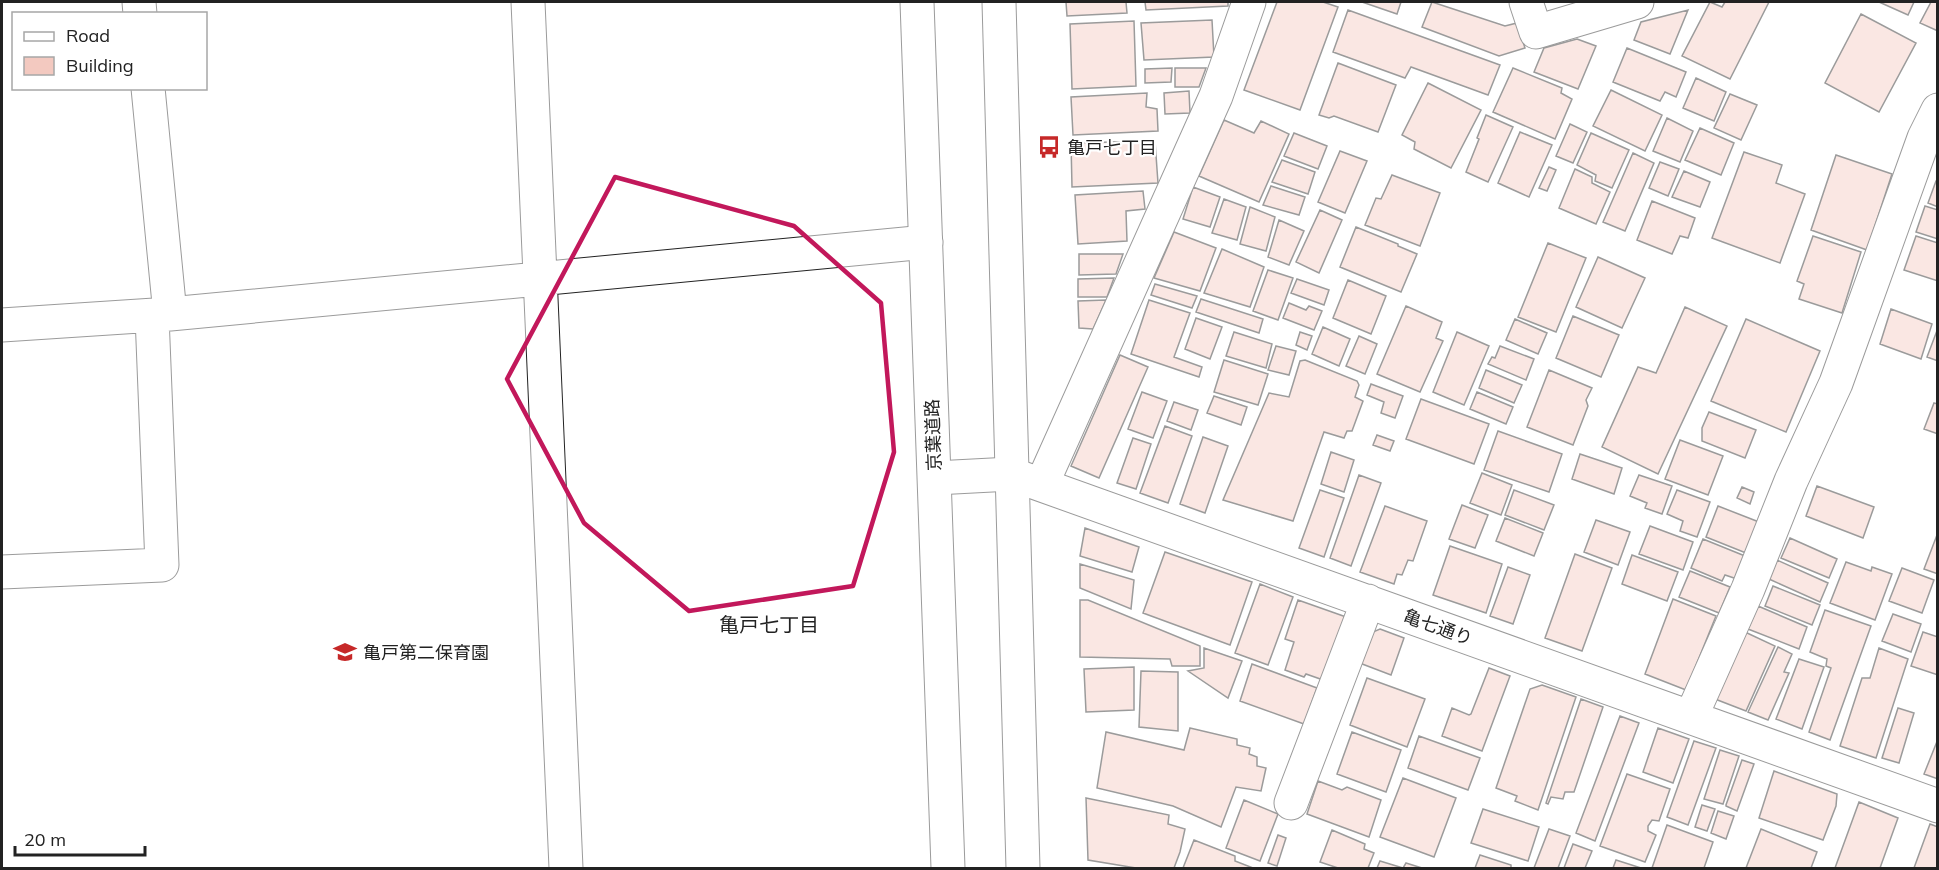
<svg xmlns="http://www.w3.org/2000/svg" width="1939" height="870" font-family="Mulish,'Noto Sans JP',sans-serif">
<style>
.building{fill:#f3c9c0;stroke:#222;stroke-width:1.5}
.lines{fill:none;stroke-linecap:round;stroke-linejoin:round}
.minor-casing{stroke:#222;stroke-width:35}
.highway-casing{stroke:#222;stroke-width:35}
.minor{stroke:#fff;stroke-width:33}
.highway{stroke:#fff;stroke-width:33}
.marked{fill:none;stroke:#c2185b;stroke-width:4.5;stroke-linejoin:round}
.labels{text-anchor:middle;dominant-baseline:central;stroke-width:4.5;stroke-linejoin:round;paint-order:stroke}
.poi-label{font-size:18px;fill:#222;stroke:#fff;text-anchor:start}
.street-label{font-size:18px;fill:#222;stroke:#fff}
.neighbourhood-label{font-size:20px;fill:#222;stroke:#fff}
</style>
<rect width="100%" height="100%" fill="#fff"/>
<path class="building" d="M1066 2H1126L1127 13 1067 16Z
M1145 2H1228V6L1146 10Z
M1277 2H1323L1338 7 1300 110 1244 90Z
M1362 2H1401L1397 14Z
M1432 2 1505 26 1517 23 1525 48 1499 56 1422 27Z
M1710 2 1722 7 1725 2H1769L1730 79 1682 56Z
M1879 2H1914L1908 15Z
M1931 2H1938V31L1920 23Z
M1348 10 1500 65 1488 95 1411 67 1405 78 1333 52Z
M1688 10 1670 54 1634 40 1641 22Z
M1861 14 1916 43 1879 112 1825 83Z
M1212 20 1214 57 1144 60 1141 23Z
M1134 21 1136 86 1072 89 1070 24Z
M1577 39 1596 46 1578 89 1534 72 1544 48Z
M1627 48 1686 72 1676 97 1665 92 1660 101 1613 82Z
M1338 63 1396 85 1378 132 1334 116 1329 118 1319 115Z
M1172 68 1171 82 1145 83V69Z
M1175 68H1206L1199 87H1175Z
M1513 68 1562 88 1561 93 1572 99 1555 139 1493 112Z
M1696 78 1726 92 1714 121 1683 108Z
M1428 83 1481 110 1451 168 1414 149 1415 142 1402 135Z
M1611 90 1662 115 1645 151 1593 126Z
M1189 91 1190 113 1165 114 1164 93Z
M1147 93 1146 107 1157 109 1158 131 1073 135 1071 97Z
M1730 94 1757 105 1741 140 1714 128Z
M1486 115 1513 127 1488 182 1466 172 1479 139 1477 138Z
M1667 118 1693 131 1680 162 1653 151Z
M1224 120 1254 133 1261 121 1289 134 1259 202 1199 176Z
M1570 124 1587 132 1573 163 1556 156Z
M1700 128 1734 143 1721 175 1685 160Z
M1520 132 1552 145 1529 197 1498 183Z
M1294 133 1327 146 1318 169 1284 156Z
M1591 133 1629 150 1612 188 1595 181 1596 175 1577 165Z
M1155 141 1158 183 1072 187 1071 143Z
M1340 151 1367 161 1345 213 1318 202Z
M1744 152 1782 165 1776 183 1805 194 1780 263 1712 238Z
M1633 153 1654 163 1625 231 1603 222Z
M1836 155 1892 174 1867 250 1811 230Z
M1282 160 1315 172 1308 194 1272 182Z
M1660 162 1679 169 1668 196 1649 188Z
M1549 167 1556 170 1547 191 1539 188Z
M1575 169 1592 177V183L1610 192 1596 224 1559 208Z
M1684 171 1710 182 1700 207 1672 197Z
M1392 175 1440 193 1420 246 1365 225 1376 198 1381 199Z
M1936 181H1938V207L1928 203Z
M1271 186 1305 197 1299 215 1263 205Z
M1193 187 1220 197 1210 227 1183 219Z
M1143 191 1145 209 1126 211 1127 241 1078 244 1075 195Z
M1224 199 1246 207 1237 240 1212 233Z
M1652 201 1695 218 1688 238 1680 236 1672 254 1637 240Z
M1925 206 1938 210V239L1916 232Z
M1250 207 1275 217 1266 251 1240 244Z
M1320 210 1342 220 1319 273 1296 262Z
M1279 220 1304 231 1289 265 1268 257Z
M1356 227 1398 244V246L1417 254 1401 292 1340 267Z
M1174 232 1216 248 1200 291 1154 278Z
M1813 236 1861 252 1842 313 1799 299 1804 284 1797 281Z
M1916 236 1938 243V281L1904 270Z
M1548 243 1586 258 1556 332 1518 317Z
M1222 249 1264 267 1250 307 1204 293Z
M1079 254H1123L1116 274 1079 275Z
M1598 257 1645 278 1622 328 1576 307Z
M1268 270 1293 278 1278 320 1253 311Z
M1114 278 1107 297H1078V279Z
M1297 279 1329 290 1324 305 1291 293Z
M1348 280 1386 296 1371 334 1333 318Z
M1155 284 1197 296 1192 308 1151 295Z
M1201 299 1263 319 1259 333 1196 312Z
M1106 300 1093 329 1079 328 1078 301Z
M1149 300 1190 313 1174 357 1202 367 1199 377 1131 354Z
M1289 303 1306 310 1309 306 1322 311 1314 330 1283 318Z
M1406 306 1442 322 1436 338 1443 341 1420 392 1377 374Z
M1685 307 1727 326 1658 474 1602 447 1638 367 1656 373Z
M1891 309 1932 324 1921 359 1880 344Z
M1573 316 1619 335 1601 377 1556 358Z
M1196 318 1222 327 1210 359 1185 349Z
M1515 319 1547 333 1538 354 1506 340Z
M1746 319 1820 351 1786 432 1711 401Z
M1323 327 1350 339 1339 366 1312 354Z
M1938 328V361L1927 357Z
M1234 332 1272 344 1266 368 1226 356Z
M1300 332 1312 336 1307 350 1296 345Z
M1457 332 1489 346 1464 405 1433 392Z
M1359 336 1377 344 1365 374 1346 366Z
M1276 346 1296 351 1289 375 1268 370Z
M1500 346 1534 359 1526 380 1488 364 1492 357 1495 358Z
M1120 355 1148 367 1099 478 1071 466Z
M1224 360 1268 374 1258 405 1214 392Z
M1305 360 1357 381 1359 385 1355 397 1363 401 1352 431H1347L1344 438 1324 432 1293 521 1223 500 1269 393 1289 397 1300 361Z
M1486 370 1522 385 1514 403 1479 388Z
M1549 370 1592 388 1586 400 1588 406 1573 445 1527 427Z
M1371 384 1403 396 1395 418 1381 413 1384 402 1367 395Z
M1142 392 1167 401 1153 438 1128 429Z
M1477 392 1513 407 1506 424 1470 409Z
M1214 396 1247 407 1241 425 1207 413Z
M1421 399 1489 424 1474 464 1406 439Z
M1174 402 1198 410 1191 430 1167 421Z
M1934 403 1938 404V434L1924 429Z
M1709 412 1756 430 1745 458 1702 441V428Z
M1165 426 1192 436 1168 503 1140 493Z
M1498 431 1562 454 1549 492 1484 470Z
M1377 435 1394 441 1390 451 1373 445Z
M1203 437 1228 446 1205 513 1180 504Z
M1133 438 1151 444 1136 489 1117 483Z
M1680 440 1723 456 1708 495 1665 479Z
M1331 452 1354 460 1344 492 1321 484Z
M1580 454 1622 468 1614 494 1572 479Z
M1482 473 1512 485 1501 515 1470 503Z
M1359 475 1381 483 1351 566 1330 558Z
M1639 475 1672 486 1662 514 1645 508 1647 503 1630 496Z
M1817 486 1874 507 1863 538 1806 516Z
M1742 487 1754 492 1750 504 1737 498Z
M1320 490 1344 498 1324 557 1299 548Z
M1514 490 1554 505 1544 530 1505 515Z
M1677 490 1710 502 1697 537 1680 531 1683 521 1667 514Z
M1462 505 1488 515 1475 548 1449 539Z
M1385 506 1427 521 1413 561 1408 560 1402 575 1397 574 1394 584 1360 572Z
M1718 506 1759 522 1746 553 1706 537Z
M1505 518 1543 533 1534 556 1496 541Z
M1596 520 1630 532 1618 565 1584 552Z
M1650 526 1693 542 1683 570 1639 554Z
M1085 528 1139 547 1132 572 1080 556Z
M1937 535H1938V574L1924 569Z
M1790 538 1837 559 1829 578 1781 558Z
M1703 539 1745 556 1737 579 1725 575 1722 581 1691 568Z
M1450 546 1502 564 1486 613 1433 595Z
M1165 552 1252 582 1230 645 1143 613Z
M1575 554 1612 568 1582 651 1545 638Z
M1632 555 1678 572 1667 601 1622 584Z
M1777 560 1828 583 1820 602 1769 579Z
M1846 562 1871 571 1872 567 1892 574 1875 620 1830 603Z
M1080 564 1134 580 1131 609 1080 588Z
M1508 567 1530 575 1513 624 1490 616Z
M1902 568 1934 580 1922 613 1889 601Z
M1690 571 1730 587 1719 613 1679 597Z
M1260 584 1293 597 1268 665 1235 653Z
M1773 586 1820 605 1812 625 1765 606Z
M1673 599 1716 616 1686 690 1645 674Z
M1080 600H1088L1200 646V666H1172L1170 659 1080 657Z
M1298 600 1349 618 1326 681 1306 674 1304 677 1285 670 1294 642 1285 639Z
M1758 606 1807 627 1799 649 1748 629Z
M1825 610 1871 626 1830 740 1809 732 1831 668 1826 666 1827 659 1810 652Z
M1893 614 1921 624 1911 652 1882 641Z
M1380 629 1404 638 1391 675 1357 662 1368 634Z
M1745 632 1775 646 1746 711 1715 699Z
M1923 632 1938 637V675L1911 666Z
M1778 647 1792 654 1784 672 1789 673 1768 720 1748 712Z
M1204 648 1242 661 1228 698 1188 671 1204 668Z
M1879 648 1908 659 1876 758 1840 746 1862 678H1870Z
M1799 659 1824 667 1802 729 1776 719Z
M1252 664 1317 688 1304 724 1240 701Z
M1134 667V710L1086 712 1084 669Z
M1489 668 1510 676 1482 751 1442 736 1452 708 1469 715 1471 714Z
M1141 671 1178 672V731L1139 727Z
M1367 678 1425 699 1407 747 1350 725Z
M1542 685 1576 697 1538 810 1515 801 1517 796 1496 788 1530 689Z
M1581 699 1603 707 1574 792H1565L1563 799 1551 797 1548 804 1546 803Z
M1898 708 1914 713 1899 763 1882 758Z
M1620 716 1639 723 1595 841 1576 833Z
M1190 728 1237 739V745L1250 748 1249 754 1257 757V766L1266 768 1261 791 1236 787 1221 827 1173 806 1097 788 1106 732 1184 750Z
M1658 728 1689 739 1673 783 1643 772Z
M1352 732 1401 750 1386 792 1337 774Z
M1419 736 1480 758 1468 790 1408 768Z
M1938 739V779L1924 774Z
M1694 741 1716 748 1688 825 1667 817Z
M1720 750 1739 756 1723 804 1704 799Z
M1742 760 1754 764 1737 811 1726 806V805Z
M1774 771 1837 794 1836 806 1823 840 1759 818Z
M1627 774 1670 789 1659 821 1652 820 1648 826V831L1656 835 1645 862 1600 846Z
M1403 778 1456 798 1434 857 1380 837Z
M1318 781 1342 790 1347 787 1381 800 1369 837 1307 814Z
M1086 798 1169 815 1168 824 1185 829 1180 852 1174 868H1136L1088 860Z
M1244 800 1278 814 1260 861 1226 848Z
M1859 802 1898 818 1880 868H1835Z
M1702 805 1715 809 1707 831 1695 827Z
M1483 809 1539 827 1528 861 1471 843Z
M1718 811 1734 816 1726 839 1711 833Z
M1930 824 1938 827V868H1914Z
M1667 825 1713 842 1704 868H1652Z
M1549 829 1570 836 1558 868H1534Z
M1761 829 1817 852 1811 868H1746Z
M1332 830 1365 844 1364 849 1374 853 1368 868H1338L1320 862Z
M1278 835 1286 838 1277 866 1268 863Z
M1194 840 1235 856V861L1253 868H1183Z
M1573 844 1592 851 1585 868H1564Z
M1480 855 1511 865V868H1475Z
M1616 860 1641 868H1613Z
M1380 861 1403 868H1377Z
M1406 863 1422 868H1403Z"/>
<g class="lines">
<g class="minor-casing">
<path id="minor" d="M139 2 140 14
M528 2 566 868
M1526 2 1536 32 1637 2
M148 88 170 314
M2 325 170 314 926 242
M935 478 1011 474 1938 806
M1042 484 1216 96 1249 2
M2 572 162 565 152 316
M1691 717 1748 589 1791 481 1836 383 1924 138 1938 110
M1291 803 1368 601"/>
</g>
<g class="highway-casing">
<path id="highway" d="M917 2 948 868
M999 2 1023 868"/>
</g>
<use href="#minor" class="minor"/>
<use href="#highway" class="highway"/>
</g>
<path d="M0 0H1939V870H0ZM615 177 794 226 881 303 894 452 853 586 689 611 584 523 507 379Z" fill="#fff" fill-opacity=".55" fill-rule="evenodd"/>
<path class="marked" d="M615 177 794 226 881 303 894 452 853 586 689 611 584 523 507 379Z"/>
<defs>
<g id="bus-bare" transform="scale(1.8)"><path d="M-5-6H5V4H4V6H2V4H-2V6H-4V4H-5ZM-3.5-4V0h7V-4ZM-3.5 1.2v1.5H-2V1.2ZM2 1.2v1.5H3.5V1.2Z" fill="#c62828" stroke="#fff" stroke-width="2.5" paint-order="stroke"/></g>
<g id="school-bare" transform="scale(1.8)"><path d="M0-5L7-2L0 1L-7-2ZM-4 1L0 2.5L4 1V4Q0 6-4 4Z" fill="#c62828" stroke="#fff" stroke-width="2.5" paint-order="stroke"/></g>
</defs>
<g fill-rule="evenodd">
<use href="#bus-bare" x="1049" y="147"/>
<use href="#school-bare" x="345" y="652"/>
</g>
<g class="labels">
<g class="poi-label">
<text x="1067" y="147">亀戸七丁目</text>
<text x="363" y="652">亀戸第二保育園</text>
</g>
<g class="street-label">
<text transform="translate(933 435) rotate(-92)">京葉道路</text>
<text transform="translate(1438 627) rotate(20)">亀七通り</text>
</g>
<g class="neighbourhood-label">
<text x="769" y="624">亀戸七丁目</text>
</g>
</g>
<rect width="1939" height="870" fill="none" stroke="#222222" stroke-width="6"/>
<rect x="12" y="12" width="195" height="78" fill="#ffffff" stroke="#a7a7a7" stroke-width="1.5"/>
<rect x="24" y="32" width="30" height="9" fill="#ffffff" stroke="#a7a7a7" stroke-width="1.5"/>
<text x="66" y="42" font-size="18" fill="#222222">Road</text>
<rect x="24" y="57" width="30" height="18" fill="#f3c9c0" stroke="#a7a7a7" stroke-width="1.5"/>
<text x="66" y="72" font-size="18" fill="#222222">Building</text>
<path d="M15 846v9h130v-9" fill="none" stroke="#222222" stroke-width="3"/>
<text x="24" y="846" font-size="18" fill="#222222" stroke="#ffffff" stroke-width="4.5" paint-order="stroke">20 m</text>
</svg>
